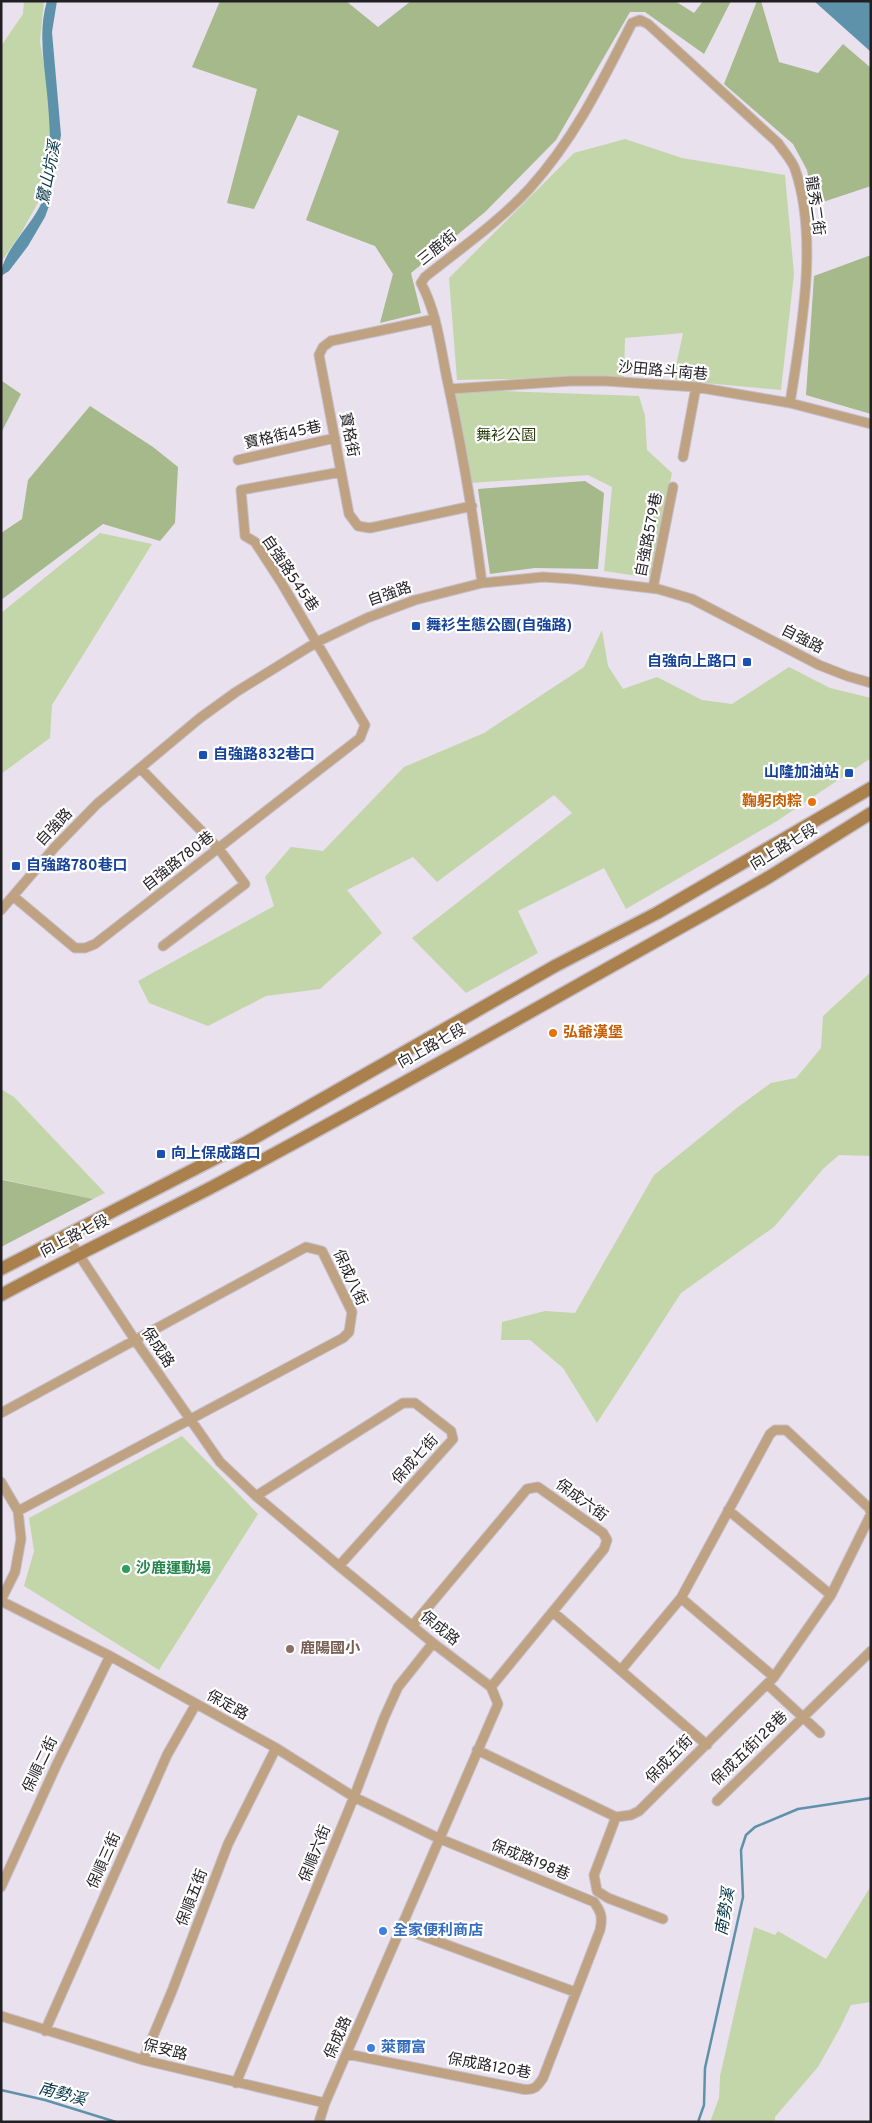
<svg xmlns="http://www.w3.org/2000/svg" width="872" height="2123" font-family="Overpass,'Noto Sans TC',sans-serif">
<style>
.green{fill:#c3d6aa}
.forest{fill:#a5b98b}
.water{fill:#5e92aa}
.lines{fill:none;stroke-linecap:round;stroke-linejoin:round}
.stream{stroke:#5e92aa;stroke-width:2.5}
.street-casing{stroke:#c5bec9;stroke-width:11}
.secondary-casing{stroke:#c5bec9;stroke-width:15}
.street{stroke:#bea281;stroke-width:9}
.secondary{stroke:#aa814d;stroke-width:12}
.transit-dot{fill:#1a4fb4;stroke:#fff;stroke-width:2}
.food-dot{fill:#e8710a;stroke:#fff;stroke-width:2}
.leisure-dot{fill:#2e9e5b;stroke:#fff;stroke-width:2}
.education-dot{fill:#8d6e63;stroke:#fff;stroke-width:2}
.shop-dot{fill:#3f7fe0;stroke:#fff;stroke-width:2}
.labels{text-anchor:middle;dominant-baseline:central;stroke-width:4.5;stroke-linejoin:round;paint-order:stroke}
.street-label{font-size:15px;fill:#221f24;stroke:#fff}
.park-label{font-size:15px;fill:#2b3d09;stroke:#fff}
.transit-label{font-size:15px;font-weight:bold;fill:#164399;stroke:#fff;text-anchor:start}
.food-label{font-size:15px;font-weight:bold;fill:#c56008;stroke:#fff;text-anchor:end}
.leisure-label{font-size:15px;font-weight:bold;fill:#27864d;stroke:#fff;text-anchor:start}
.education-label{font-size:15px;font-weight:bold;fill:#785e54;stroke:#fff;text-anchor:start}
.shop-label{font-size:15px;font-weight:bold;fill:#366cbe;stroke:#fff;text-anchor:start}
.water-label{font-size:16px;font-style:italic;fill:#023345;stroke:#fff}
</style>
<rect width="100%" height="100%" fill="#e9e1ed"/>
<path class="green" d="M24 1H44L40 42 49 92 54 144 41 197 20 235 1 262V46L23 14Z
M625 139 682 158 785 175 794 274 781 390 673 380 683 333 625 338 624 377 457 380 449 278 574 153Z
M450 389 639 396 645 416 647 450 672 473 651 578 604 571 612 487 588 475 470 483Z
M100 533 152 544 52 705 50 738 1 774V613Z
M602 630 608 666 623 689 657 677 702 700 732 704 789 667 830 688 871 698V758L777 821 626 909 604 868 518 911 538 953 466 993 412 938 572 813 554 795 437 882 413 857 347 890 382 933 320 989 266 996 208 1026 149 1003 138 981 274 906 265 877 291 847 323 851 404 767 484 733 584 667Z
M871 972V1156L839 1155 823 1169 774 1227 681 1293 597 1423 563 1368 530 1340H501L502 1322 545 1311 575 1313 654 1175 738 1107 771 1083 796 1078 821 1048 823 1016Z
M1 1089 14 1097 105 1193 93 1199 1 1179Z
M182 1436 258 1514 159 1670 24 1586 34 1551 29 1518Z
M871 1886V2002L851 2005 840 2028 818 2067 775 2117V2122H710L719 2098 720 2076 754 1927 775 1935 778 1931 826 1959Z"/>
<path class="forest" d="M220 1H346L378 27 411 1H675L694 13 703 1H731L704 54 645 12H630L556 140 485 212 411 273 421 313 380 323 393 274 375 246 306 220 339 131 298 115 254 209 227 203 257 89 192 67Z
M757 1H761L779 62 818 73 843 44 871 68V186L814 205 807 170 793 144 724 84Z
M871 255V414L806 395 814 276Z
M2 381 21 394 1 433V382Z
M90 406 153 447 178 467 175 523 160 541 103 524 1 600V533L22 519 28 480Z
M585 481 604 493 598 569 535 568 490 574 478 489Z
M1 1179 3 1180 93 1199 1 1247Z"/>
<path class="water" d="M47 1H57L52 32 61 135 49 206 45 217 28 246 9 271 1 276C1 250 37 222 44 196 53 163 50 126 47 93 44 62 38 31 47 1Z
M814 1H869L871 3V52Z"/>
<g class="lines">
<path class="stream" d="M1 2090 45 2100 116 2122
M698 2122 704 2105 705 2068 743 1897 741 1850 746 1835 755 1827 798 1809 871 1798"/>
<g class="street-casing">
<path id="street" d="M435 319 331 341 323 347 319 355 349 514 358 526 370 528 472 506
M450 389 570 381H606L696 387 790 403 871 424
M683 457 696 387
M238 460 335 438
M482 583C473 513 461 443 446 374 440 343 436 311 421 283L425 277C460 249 499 222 530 188 575 138 602 82 632 23L640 20 648 24 778 143C783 151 792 160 795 169 819 238 801 332 790 403
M653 588 673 487
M140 768 219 849 245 884 163 946
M13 896 75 948H85L95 944 360 738 365 725 281 582 255 542 245 536 241 490 341 472
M1 910 55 847 97 804 200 718 236 692 317 642 367 618 415 600 482 583 543 577 573 579 658 589 692 599 819 665 847 676 871 683
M66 1235 135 1340 220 1462 256 1496 339 1566 433 1643 491 1687 498 1704 325 2103 319 2122
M1 1413 306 1247 322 1251 352 1312 349 1332 343 1338 18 1511
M1 1482 18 1511 21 1539 15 1572 1 1600
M256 1496 403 1403H415L451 1431 453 1439 339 1566
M728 1510 831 1595
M681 1598 774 1677
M1 1601 110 1656 276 1748 354 1797 438 1838 594 1902C601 1912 603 1917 600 1930L543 2078C537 2087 534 2091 522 2089L347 2054
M553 1612 707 1745
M413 1625 527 1489 538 1487 603 1533 607 1540 604 1549 491 1687
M621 1670 681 1598 770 1434 775 1430H786L869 1508 871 1513
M767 1684 820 1733
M477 1750 616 1817 631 1815 639 1811 774 1677 831 1595 871 1514
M717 1801 871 1651
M616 1817 594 1875 597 1891 608 1898 663 1919
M1 1887 56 1766 110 1656
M401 1928 575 1992
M1 2016 143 2060 325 2103
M45 2031 167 1755 196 1704
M143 2060 172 1991 228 1844 276 1748
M236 2083 354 1797 384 1718 398 1687 433 1643"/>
</g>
<g class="secondary-casing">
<path id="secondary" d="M1 1269 247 1142 555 966 657 913 871 788
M1 1295C71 1257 143 1223 214 1186 381 1098 545 1003 710 911L769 877 871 813"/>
</g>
<use href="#street" class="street"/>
<use href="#secondary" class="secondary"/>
</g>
<g class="transit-dot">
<rect x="411" y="621" width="10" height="10" rx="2.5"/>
<rect x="742" y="657" width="10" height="10" rx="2.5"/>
<rect x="198" y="750" width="10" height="10" rx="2.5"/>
<rect x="844" y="768" width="10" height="10" rx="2.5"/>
<rect x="11" y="861" width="10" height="10" rx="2.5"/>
<rect x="156" y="1149" width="10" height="10" rx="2.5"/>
</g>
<g class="food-dot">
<circle cx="812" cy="802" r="5"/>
<circle cx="553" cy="1033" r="5"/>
</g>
<circle class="leisure-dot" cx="126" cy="1569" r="5"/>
<circle class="education-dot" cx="290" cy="1649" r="5"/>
<g class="shop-dot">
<circle cx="383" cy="1931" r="5"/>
<circle cx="371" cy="2048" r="5"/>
</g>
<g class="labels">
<g class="street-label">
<text transform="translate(814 206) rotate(82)">龍秀二街</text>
<text transform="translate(438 249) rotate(-39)">三鹿街</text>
<text transform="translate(663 372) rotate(5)">沙田路斗南巷</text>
<text transform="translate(348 435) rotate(79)">寶格街</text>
<text transform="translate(283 436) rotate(-13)">寶格街45巷</text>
<text transform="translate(650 535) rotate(-79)">自強路579巷</text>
<text transform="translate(289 574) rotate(56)">自強路545巷</text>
<text transform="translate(390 595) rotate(-19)">自強路</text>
<text transform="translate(802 640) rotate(27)">自強路</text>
<text transform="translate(55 828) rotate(-47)">自強路</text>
<text transform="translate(784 848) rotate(-31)">向上路七段</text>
<text transform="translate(179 862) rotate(-38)">自強路780巷</text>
<text transform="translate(432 1047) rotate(-29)">向上路七段</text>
<text transform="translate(75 1237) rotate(-27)">向上路七段</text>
<text transform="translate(349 1278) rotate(65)">保成八街</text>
<text transform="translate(157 1348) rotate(56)">保成路</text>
<text transform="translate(416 1460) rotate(-48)">保成七街</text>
<text transform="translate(581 1501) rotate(36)">保成六街</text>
<text transform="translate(439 1629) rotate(39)">保成路</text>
<text transform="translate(227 1706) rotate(29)">保定路</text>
<text transform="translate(750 1749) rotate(-44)">保成五街128巷</text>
<text transform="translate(670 1760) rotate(-46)">保成五街</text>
<text transform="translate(41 1765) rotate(-64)">保順二街</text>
<text transform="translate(316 1854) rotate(-68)">保順六街</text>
<text transform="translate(105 1861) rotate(-66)">保順三街</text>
<text transform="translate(530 1861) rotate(22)">保成路198巷</text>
<text transform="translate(193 1898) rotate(-69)">保順五街</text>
<text transform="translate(339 2038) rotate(-66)">保成路</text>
<text transform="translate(165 2051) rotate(14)">保安路</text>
<text transform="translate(489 2067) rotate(10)">保成路120巷</text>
</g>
<g class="park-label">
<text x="506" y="436">舞衫公園</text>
</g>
<g class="transit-label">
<text x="426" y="626">舞衫生態公園(自強路)</text>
<text x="737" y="662" text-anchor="end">自強向上路口</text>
<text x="213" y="755">自強路832巷口</text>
<text x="839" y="773" text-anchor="end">山隆加油站</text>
<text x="26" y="866">自強路780巷口</text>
<text x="171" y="1154">向上保成路口</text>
</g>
<g class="food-label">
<text x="802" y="802">鞠躬肉粽</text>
<text x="563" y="1033" text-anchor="start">弘爺漢堡</text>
</g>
<g class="leisure-label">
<text x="136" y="1569">沙鹿運動場</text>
</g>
<g class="education-label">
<text x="300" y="1649">鹿陽國小</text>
</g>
<g class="shop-label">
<text x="393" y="1931">全家便利商店</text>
<text x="381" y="2048">萊爾富</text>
</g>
<g class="water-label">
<text transform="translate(50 173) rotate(-79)">鷺山坑溪</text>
<text transform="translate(726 1912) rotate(-81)">南勢溪</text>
<text transform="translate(62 2095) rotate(15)">南勢溪</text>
</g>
</g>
<rect width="872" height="2123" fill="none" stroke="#221f24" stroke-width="5"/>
</svg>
